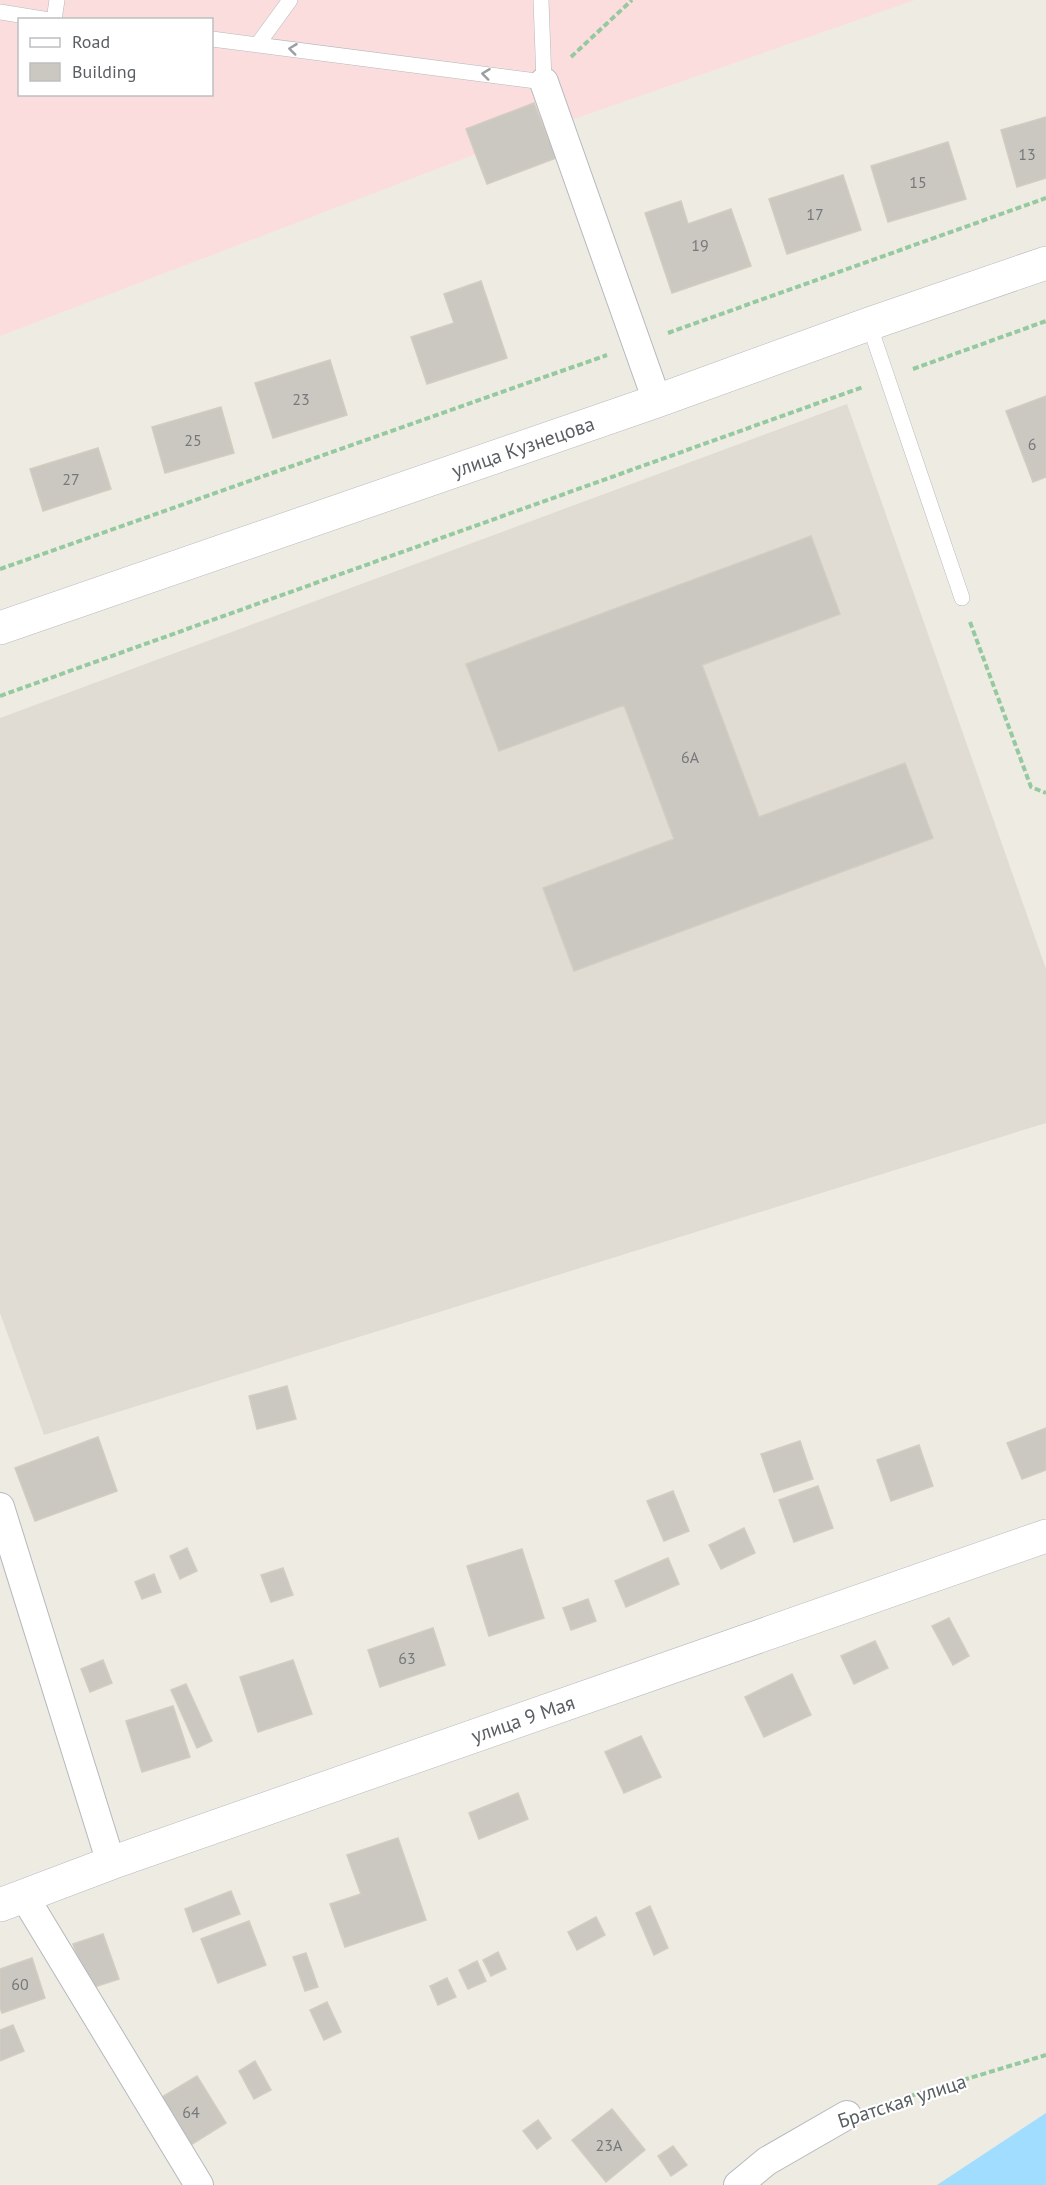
<svg xmlns="http://www.w3.org/2000/svg" width="1046" height="2185" font-family="'PT Sans',sans-serif">
<style>
.education{fill:#e0dcd3}
.medical{fill:#fcdddd;fill-rule:evenodd}
.water{fill:#a1ddff}
.building{fill:#cbc7c1;stroke:#d3ccc0;stroke-width:1.5}
.lines{fill:none;stroke-linecap:round;stroke-linejoin:round}
.service-casing{stroke:#b5b9bd;stroke-width:16}
.minor-casing{stroke:#b5b9bd;stroke-width:30}
.tertiary-casing{stroke:#b5b9bd;stroke-width:34}
.path{stroke:#95c9a0;stroke-width:4;stroke-dasharray:6 3;stroke-linecap:butt}
.service{stroke:#fff;stroke-width:15}
.minor{stroke:#fff;stroke-width:28}
.tertiary{stroke:#fff;stroke-width:33}
.oneway{stroke:#9c9fa2}
.labels{text-anchor:middle;dominant-baseline:central;stroke-width:4.5;stroke-linejoin:round;paint-order:stroke}
.number-label{font-size:16px;fill:#76797b}
.street-label{font-size:20px;fill:#5a5f64;stroke:#fff}
</style>
<rect width="100%" height="100%" fill="#eeebe2"/>
<path class="education" d="M847 404 1046 969V1123L44 1435 0 1313V718Z"/>
<path class="medical" d="M0 0H915L545 129 556 158 487 184 476 154 0 336ZM20 20H212V94H20Z"/>
<path class="water" d="M1046 2113V2185H937Z"/>
<path class="building" d="M534 103 556 158 487 184 466 129Z
M1046 117V178L1017 187 1001 130Z
M948 142 966 199 888 222 871 166Z
M843 175 861 230 787 254 769 199Z
M681 201 688 224 731 209 751 266 672 293 645 213Z
M481 281 507 358 427 384 411 337 454 323 444 294Z
M330 360 347 415 273 438 255 383Z
M1046 396V477L1033 482 1006 411Z
M221 407 234 453 165 473 152 427Z
M98 448 111 489 43 511 30 469Z
M811 536 840 614 702 665 759 817 905 763 933 838 574 971 543 888 674 839 624 705 499 751 466 664Z
M287 1386 296 1419 257 1429 249 1396Z
M1046 1428V1470L1022 1479 1007 1443Z
M98 1437 117 1491 35 1521 15 1468Z
M800 1441 813 1479 774 1492 761 1454Z
M919 1445 933 1486 891 1501 877 1460Z
M818 1486 833 1528 794 1542 779 1500Z
M673 1491 689 1531 664 1541 647 1501Z
M744 1528 755 1553 721 1569 709 1545Z
M187 1548 197 1571 180 1579 170 1556Z
M522 1549 544 1618 489 1636 467 1566Z
M668 1558 679 1584 626 1607 615 1581Z
M283 1568 293 1595 271 1602 261 1575Z
M154 1574 161 1592 142 1599 135 1582Z
M588 1599 596 1621 571 1630 563 1608Z
M949 1618 969 1656 953 1665 932 1626Z
M433 1628 445 1665 380 1687 368 1650Z
M875 1641 888 1668 854 1684 841 1656Z
M103 1660 112 1683 90 1692 81 1669Z
M293 1660 312 1714 258 1732 240 1677Z
M792 1674 811 1715 764 1737 745 1697Z
M186 1684 212 1741 197 1748 171 1690Z
M173 1706 190 1757 142 1772 126 1721Z
M641 1736 661 1777 624 1793 605 1752Z
M518 1793 528 1819 479 1839 469 1813Z
M398 1838 426 1920 345 1947 330 1904 361 1894 347 1855Z
M231 1891 240 1914 193 1932 185 1909Z
M650 1906 668 1948 654 1955 636 1913Z
M596 1917 605 1935 577 1950 568 1932Z
M249 1921 266 1965 218 1983 201 1939Z
M103 1934 119 1979 88 1989 73 1944Z
M498 1952 506 1969 491 1976 483 1960Z
M306 1953 318 1987 305 1991 293 1957Z
M32 1958 45 1998 2 2013 0 2008V1969Z
M477 1961 486 1981 468 1989 459 1970Z
M447 1978 456 1997 438 2005 430 1986Z
M327 2002 341 2032 324 2040 310 2010Z
M13 2025 24 2051 0 2061V2030Z
M255 2061 271 2090 254 2099 239 2071Z
M197 2076 226 2123 186 2148 157 2100Z
M612 2109 645 2150 606 2182 572 2140Z
M538 2120 551 2138 537 2149 523 2131Z
M673 2146 687 2165 671 2176 658 2156Z"/>
<g class="lines">
<g class="service-casing">
<path id="service" d="M0 12 49 20
M54 20 57 0
M212 39 544 82 541 0
M258 44 290 0
M869 324 962 598"/>
</g>
<g class="minor-casing">
<path id="minor" d="M544 82 657 401
M0 1507 111 1863
M24 1896 199 2185
M738 2185 767 2161 847 2115"/>
</g>
<g class="tertiary-casing">
<path id="tertiary" d="M0 628 657 401 869 324 1046 263
M0 1905 111 1863 1046 1536"/>
</g>
<path class="path" d="M571 57 632 0
M668 333 1046 198
M913 369 1046 321
M0 569 607 355
M970 622 1031 787 1046 793
M0 696 863 387
M877 2106 1046 2055"/>
<use href="#service" class="service"/>
<use href="#minor" class="minor"/>
<use href="#tertiary" class="tertiary"/>
</g>
<defs><path id="oneway-chevron" d="M-2-3.5L2.5 0L-2 3.5" fill="none" stroke-width="1.6" stroke-linecap="round" stroke-linejoin="round" transform="scale(1.5)"/></defs>
<g class="oneway">
<use href="#oneway-chevron" transform="translate(293 49) rotate(-173)"/>
<use href="#oneway-chevron" transform="translate(486 74) rotate(-173)"/>
</g>
<g class="labels">
<g class="number-label">
<text x="1027" y="154">13</text>
<text x="918" y="182">15</text>
<text x="815" y="214">17</text>
<text x="700" y="245">19</text>
<text x="301" y="399">23</text>
<text x="193" y="440">25</text>
<text x="1032" y="444">6</text>
<text x="71" y="479">27</text>
<text x="690" y="757">6А</text>
<text x="407" y="1658">63</text>
<text x="20" y="1984">60</text>
<text x="191" y="2112">64</text>
<text x="609" y="2145">23А</text>
</g>
<g class="street-label">
<text transform="translate(523 447) rotate(-19)">улица Кузнецова</text>
<text transform="translate(523 1719) rotate(-19)">улица 9 Мая</text>
<text transform="translate(902 2101) rotate(-18)">Братская улица</text>
</g>
</g>
<rect x="18" y="18" width="195" height="78" fill="#ffffff" stroke="#bdbfc1" stroke-width="1.5"/>
<rect x="30" y="38" width="30" height="9" fill="#ffffff" stroke="#bdbfc1" stroke-width="1.5"/>
<text x="72" y="48" font-size="18" fill="#5a5f64">Road</text>
<rect x="30" y="63" width="30" height="18" fill="#cbc7c1" stroke="#bdbfc1" stroke-width="1.5"/>
<text x="72" y="78" font-size="18" fill="#5a5f64">Building</text>
</svg>
